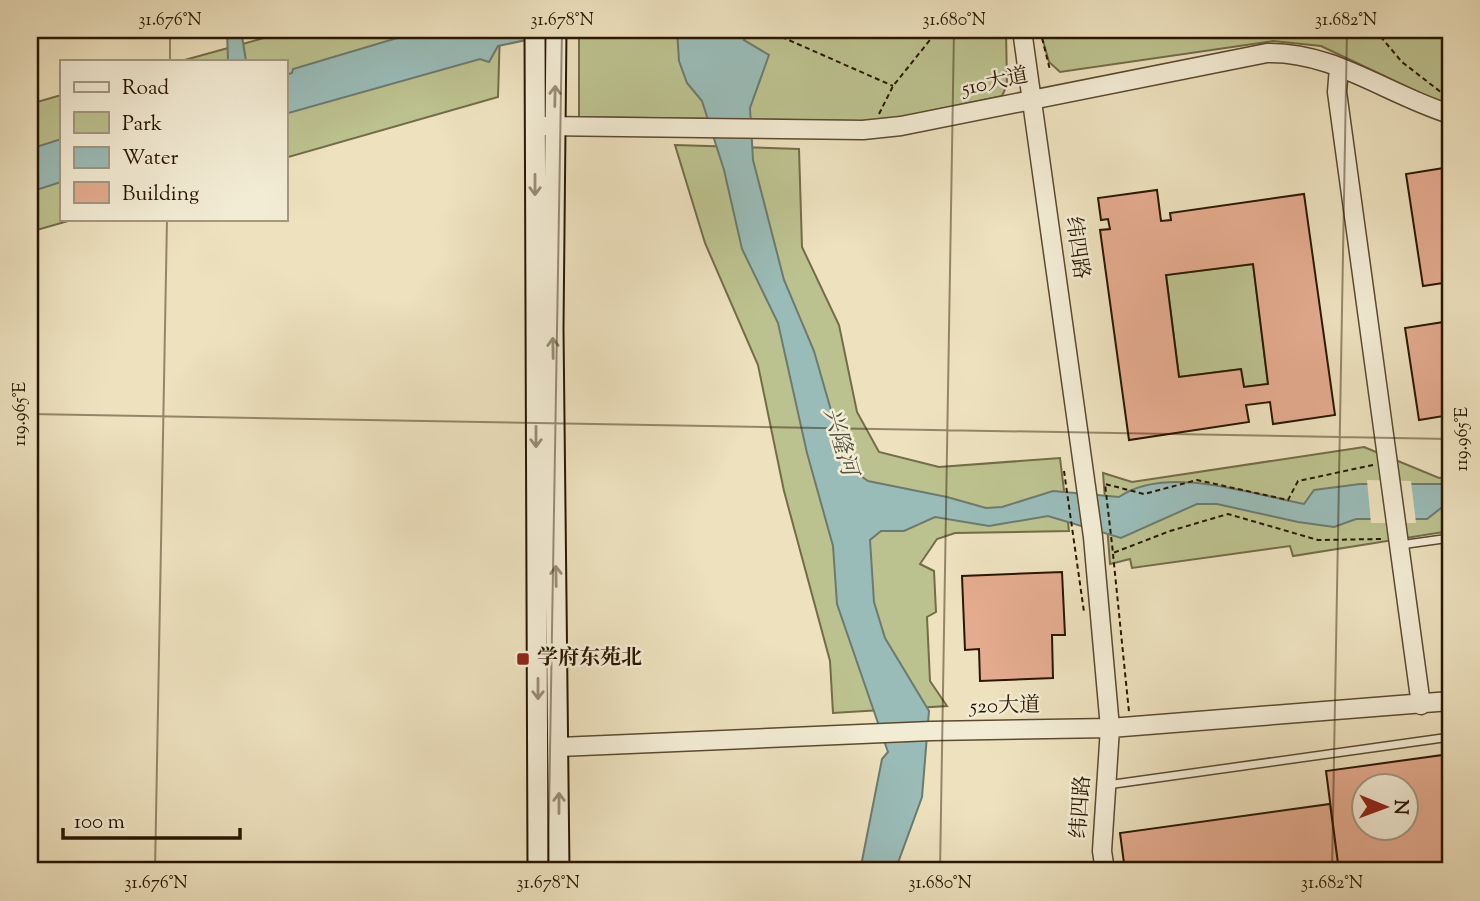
<svg xmlns="http://www.w3.org/2000/svg" width="1480" height="901" font-family="'Sorts Mill Goudy','Noto Serif SC',serif">
<style>
.green{fill:#bcc28f;stroke:#736c48;stroke-width:2}
.water{fill:#9abcb8;stroke:#6d7a6e;stroke-width:2}
.pier{fill:#ede1be}
.building{fill:#e4ab8f;stroke:#2a1700;stroke-width:2;fill-rule:evenodd}
.lines{fill:none;stroke-linecap:round;stroke-linejoin:round}
.service-casing{stroke:#5b4a30;stroke-width:10}
.tertiary-casing{stroke:#5b4a30;stroke-width:21}
.secondary-casing{stroke:#2a1700;stroke-width:23}
.path{stroke:#2a1700;stroke-width:2;stroke-dasharray:5 3.5;stroke-linecap:butt}
.service{stroke:#f3ecd5;stroke-width:7}
.tertiary{stroke:#f3ecd5;stroke-width:18}
.secondary{stroke:#f3ecd5;stroke-width:19}
.oneway{stroke:#998c75}
.ticks{fill:none;stroke:#2a1700;stroke-width:2;stroke-opacity:0.45}
.poi-dot{fill:#8f2418;stroke:#f3ecd5;stroke-width:2.5}
.labels{text-anchor:middle;dominant-baseline:central;stroke-width:5;stroke-linejoin:round;paint-order:stroke}
.street-label{font-size:21px;fill:#2a1700;stroke:#f3ecd5}
.poi-label{font-size:21px;font-weight:bold;fill:#2a1700;stroke:#f3ecd5;text-anchor:start}
.water-label{font-size:23px;font-style:italic;fill:#515140;stroke:#f3ecd5}
.neatline{fill:none;stroke:#2a1700;stroke-width:2.5}
.ticks-label{font-size:18px;text-anchor:middle;fill:#2a1700}
</style>
<rect width="100%" height="100%" fill="#ede1be"/>
<filter id="stains"><feTurbulence type="fractalNoise" baseFrequency=".00286" numOctaves="4"/><feColorMatrix values="0 0 0 0 .2 0 0 0 0 .09 0 0 0 0 .02 0 0 0 .5 -.17"/></filter>
<radialGradient id="worn" r=".72"><stop offset=".6" stop-color="#630" stop-opacity="0"/><stop offset="1" stop-color="#630" stop-opacity=".3"/></radialGradient>
<path class="green" d="M293 30H500L498 97 285 158V61H181Z
M579 30H1006L1007 85 1002 96 897 118 861 121 579 117Z
M1040 30H1450V104L1433 99 1321 46 1273 41 1060 72 1049 62Z
M61 95V219H75L30 232V104Z
M675 145 799 149 802 247 839 325 857 412 879 452 939 467 1060 458 1069 531 955 533 937 539 920 564 934 571 936 612 927 617 930 681 947 706 833 713 830 661 784 491 758 365 705 243Z
M1253 264 1268 384 1244 387 1241 369 1179 377 1166 275Z
M1364 447 1439 478 1450 476V531L1293 556 1290 546 1132 568 1130 559 1110 564 1103 473 1132 482Z"/>
<path class="water" d="M227 30H241L246 61H228Z
M424 30H574L498 46 489 62 480 59 285 114V75L292 73 293 69Z
M677 30H749L744 40 769 55 750 108 753 160 784 280 814 351 847 466 868 481 947 497 986 508 1002 507 1053 491 1119 497C1166 464 1251 494 1304 504L1314 490 1360 484H1450V501L1427 519H1356L1334 527 1298 522 1217 504H1197L1121 538 1048 516 989 526 935 517 904 531H881L870 540 874 602 885 638 929 711 922 797 895 871H860L882 759 888 752 837 604 833 546 807 453 778 323 742 249 724 170 702 101 687 83 679 61Z
M61 139V182L30 192V149Z"/>
<path class="pier" d="M1367 480 1411 481 1416 523H1371Z"/>
<path class="building" d="M1450 167V282L1423 286 1406 174Z
M1157 190 1161 221 1171 220 1170 213 1304 194 1335 415 1273 424 1270 402 1246 405 1249 422 1129 440 1100 230 1110 229 1108 219 1101 220 1098 198ZM1253 264 1268 384 1244 387 1241 369 1179 377 1166 275Z
M1450 321V415L1419 420 1405 328Z
M1062 572 1065 635H1052L1053 678 980 681 979 649 965 650 962 576Z
M1450 584V640L1443 585Z
M1450 754V871H1339L1326 771ZM1364 786H1406V828H1364Z
M1330 804 1339 871H1125L1120 833Z"/>
<g class="lines">
<g class="service-casing">
<path id="service" d="M1400 545 1450 538
M1107 785 1450 737"/>
</g>
<g class="tertiary-casing">
<path id="tertiary" d="M1022 30 1093 537 1110 728 1102 851 1105 871
M1339 67 1337 92 1421 705
M542 126 863 130 901 126 1267 53C1333 51 1388 95 1450 114
M559 747 931 731 1110 728 1450 701"/>
</g>
<g class="secondary-casing">
<path id="secondary" d="M535 30 538 871
M556 30 553 329 559 871"/>
</g>
<path class="path" d="M766 30 893 86
M1040 30 1050 70
M1375 30 1402 62 1446 96
M1008 88 1012 78 1011 67
M879 114 893 86 938 30
M1373 465 1298 481 1288 500 1197 480 1144 494 1105 484 1113 553 1170 531 1228 514 1318 540 1383 539
M1064 471 1084 612
M1113 554 1129 712"/>
<use href="#service" class="service"/>
<use href="#tertiary" class="tertiary"/>
<use href="#secondary" class="secondary"/>
</g>
<defs><path id="oneway-shaft" d="M-6 0H5M1.5-3L5.5 0L1.5 3" fill="none" stroke-width="1.6" stroke-linecap="round" stroke-linejoin="round" transform="scale(1.75)"/></defs>
<g class="oneway">
<use href="#oneway-shaft" transform="translate(555 96) rotate(-89)"/>
<use href="#oneway-shaft" transform="translate(535 185) rotate(90)"/>
<use href="#oneway-shaft" transform="translate(553 348) rotate(-91)"/>
<use href="#oneway-shaft" transform="translate(536 437) rotate(90)"/>
<use href="#oneway-shaft" transform="translate(556 576) rotate(-91)"/>
<use href="#oneway-shaft" transform="translate(538 689) rotate(90)"/>
<use href="#oneway-shaft" transform="translate(559 803) rotate(-90)"/>
</g>
<path class="ticks" d="M170 61V30M30 414 1450 439M155 871 167 219M548 871 562 30M940 871 954 30M1332 871 1347 30"/>
<rect class="poi-dot" x="516" y="652" width="14" height="14" rx="3.5"/>
<g class="labels">
<g class="street-label">
<text transform="translate(995 83) rotate(-12)">510大道</text>
<text transform="translate(1076 248) rotate(82)">纬四路</text>
<text transform="translate(1005 707) rotate(-1)">520大道</text>
<text transform="translate(1082 807) rotate(-86)">纬四路</text>
</g>
<g class="poi-label">
<text x="537" y="659">学府东苑北</text>
</g>
<g class="water-label">
<text transform="translate(839 442) rotate(74)">兴隆河</text>
</g>
</g>
<rect width="1480" height="901" fill="none" stroke="#ede1be" stroke-width="77"/>
<rect x="60" y="60" width="228" height="161" fill="#f3ecd5" stroke="#a39780" stroke-width="2"/>
<rect x="74" y="82" width="35" height="10" fill="#f3ecd5" stroke="#a39780" stroke-width="2"/>
<text x="122" y="94" font-size="21" fill="#2a1700">Road</text>
<rect x="74" y="112" width="35" height="21" fill="#bcc28f" stroke="#a39780" stroke-width="2"/>
<text x="122" y="130" font-size="21" fill="#2a1700">Park</text>
<rect x="74" y="147" width="35" height="21" fill="#9abcb8" stroke="#a39780" stroke-width="2"/>
<text x="122" y="164" font-size="21" fill="#2a1700">Water</text>
<rect x="74" y="182" width="35" height="21" fill="#e4ab8f" stroke="#a39780" stroke-width="2"/>
<text x="122" y="200" font-size="21" fill="#2a1700">Building</text>
<g transform="translate(1385 807) rotate(91)"><circle r="33" fill="#f3ecd5" stroke="#a39780" stroke-width="2"/>
<path d="M0-5L12 26L0 18L-12 26Z" fill="#8f2418"/>
<text y="-10" font-size="19" font-weight="bold" text-anchor="middle" fill="#2a1700">N</text>
</g>
<path d="M63 828v10h177v-10" fill="none" stroke="#2a1700" stroke-width="3.5"/>
<text x="74" y="828" font-size="21" fill="#2a1700" stroke="#f3ecd5" stroke-width="5" paint-order="stroke">100 m</text>
<rect x="38" y="38" width="1404" height="824" class="neatline"/>
<g class="ticks-label">
<text x="170" y="25">31.676°N</text>
<text x="562" y="25">31.678°N</text>
<text x="954" y="25">31.680°N</text>
<text x="1346" y="25">31.682°N</text>
<text transform="translate(19 414) rotate(-90)" y="6">119.965°E</text>
<text transform="translate(1461 439) rotate(-90)" y="6">119.965°E</text>
<text x="156" y="888">31.676°N</text>
<text x="548" y="888">31.678°N</text>
<text x="940" y="888">31.680°N</text>
<text x="1332" y="888">31.682°N</text>
</g>
<rect width="100%" height="100%" filter="url(#stains)"/>
<rect width="100%" height="100%" fill="url(#worn)"/>
</svg>
